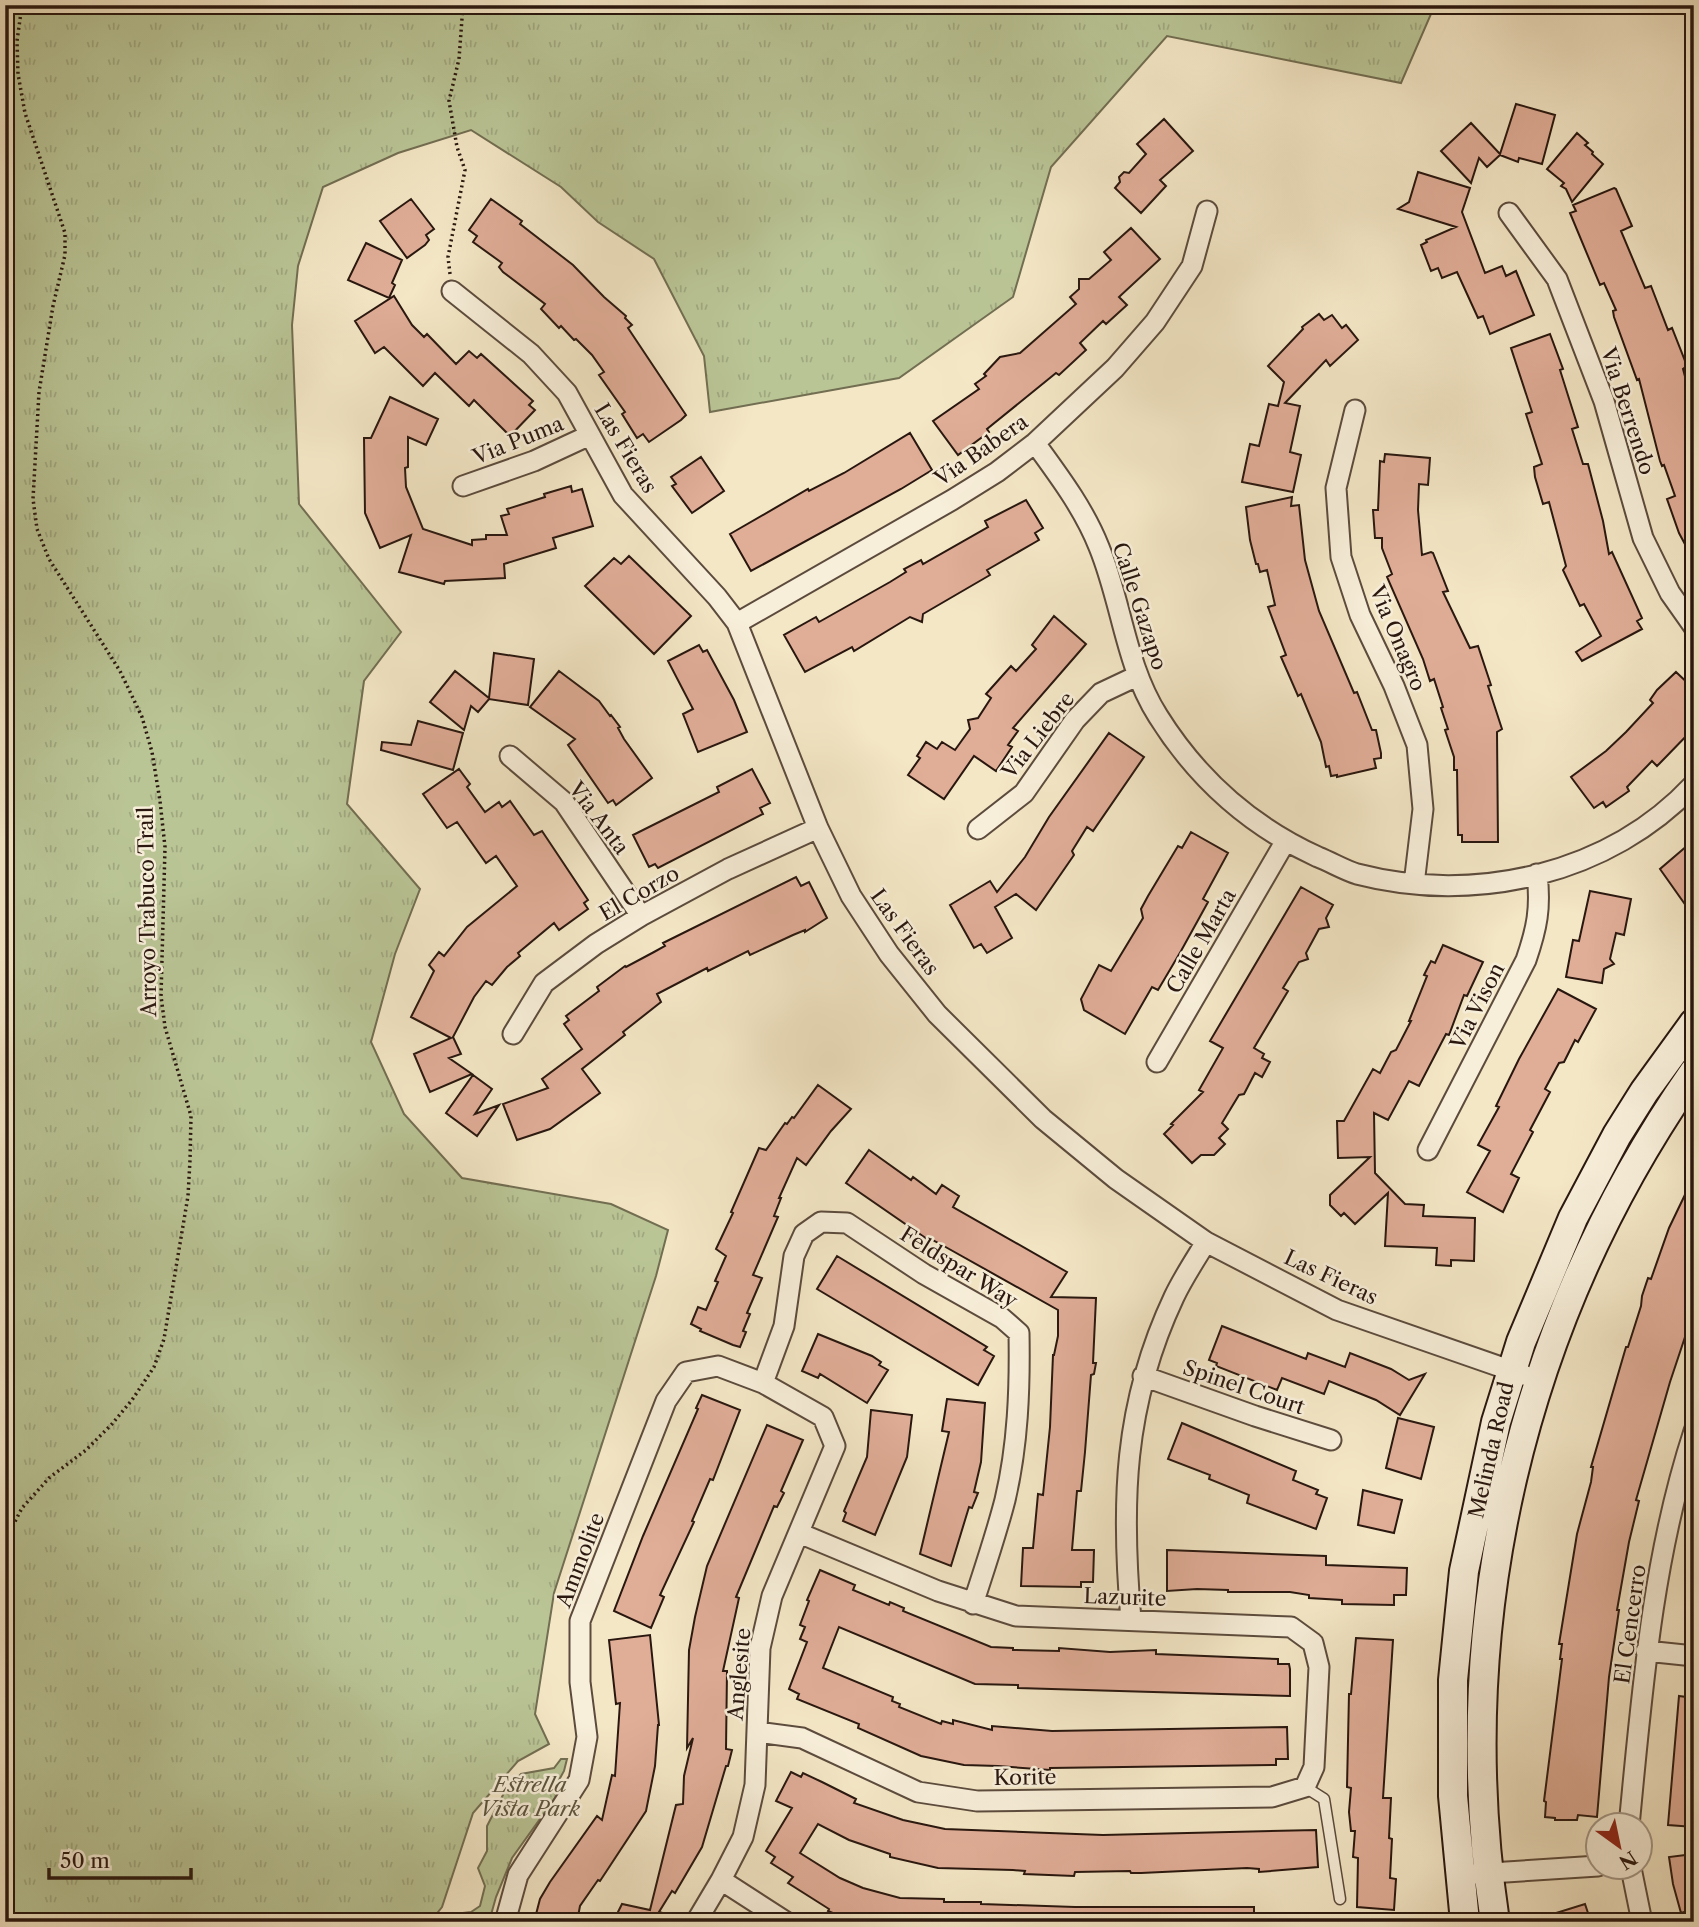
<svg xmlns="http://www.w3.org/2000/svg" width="1699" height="1927" font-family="'Libre Caslon Text',serif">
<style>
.grass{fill:url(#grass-tufts);stroke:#726e52;stroke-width:2}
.building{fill:#e0ad97;stroke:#29170f;stroke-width:2}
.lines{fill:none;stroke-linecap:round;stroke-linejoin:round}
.service-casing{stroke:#5c4b3d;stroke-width:13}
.minor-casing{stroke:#5c4b3d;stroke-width:23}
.secondary-casing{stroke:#29170f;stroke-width:32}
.path{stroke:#29170f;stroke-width:3.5;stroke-dasharray:2 3.5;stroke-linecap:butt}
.service{stroke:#f8efda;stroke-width:10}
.minor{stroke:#f8efda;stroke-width:19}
.secondary{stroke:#f8efda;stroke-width:28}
.labels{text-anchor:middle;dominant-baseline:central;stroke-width:5;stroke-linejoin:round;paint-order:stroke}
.street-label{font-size:21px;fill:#29170f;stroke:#f8efda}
.park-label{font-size:21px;font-style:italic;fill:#5c543e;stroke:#f8efda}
</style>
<defs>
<pattern id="grass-tufts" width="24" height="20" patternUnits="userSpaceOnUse" patternTransform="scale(1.75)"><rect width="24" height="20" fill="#bac596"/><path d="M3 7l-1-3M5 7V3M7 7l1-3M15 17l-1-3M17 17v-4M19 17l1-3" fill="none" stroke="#a0a880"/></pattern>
</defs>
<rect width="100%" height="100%" fill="#f4e7c6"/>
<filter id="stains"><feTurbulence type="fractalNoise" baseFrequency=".00286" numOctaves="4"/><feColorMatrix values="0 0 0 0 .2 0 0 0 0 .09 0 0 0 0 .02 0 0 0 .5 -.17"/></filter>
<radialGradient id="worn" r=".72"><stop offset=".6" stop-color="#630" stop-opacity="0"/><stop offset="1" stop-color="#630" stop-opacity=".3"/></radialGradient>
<path class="grass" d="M5 5H1428L1431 14 1401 83 1167 36 1051 167 1013 297 899 378 710 412 704 356 654 259 598 222 561 187 471 130 398 153 323 187 298 266 292 325 299 504 401 632 364 681 347 804 420 889 395 954 371 1042 404 1114 462 1178 611 1204 668 1230 656 1276 554 1593 535 1714 549 1744 518 1761 473 1813 442 1907 430 1922H5Z
M561 1759H567L564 1771 559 1780 560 1791 512 1858 496 1897 489 1922H449L455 1914 471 1912 480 1906 485 1886 478 1868 487 1851V1826L505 1791 521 1774 554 1768Z"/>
<path class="building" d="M1516 104 1555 115 1542 164 1519 158 1518 162 1500 155 1487 167 1479 158 1471 183 1441 151 1471 123 1500 154Z
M1164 119 1193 151 1160 180 1166 186 1141 213 1115 188 1120 182 1119 177 1124 172 1129 173 1146 154 1137 144Z
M1577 133 1588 143 1585 145 1593 152 1592 154 1603 164 1572 202 1566 189 1561 186 1564 183 1547 169Z
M1418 172 1470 188 1462 212 1485 273 1502 266 1506 276 1516 271 1534 315 1490 334 1483 316 1478 318 1473 307 1457 272 1442 278 1438 268 1431 271 1421 245 1427 242 1426 240 1456 227 1398 209 1409 202Z
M1614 188 1616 189 1632 226 1621 231 1645 288 1651 286 1668 330 1672 328 1687 366 1683 369 1694 411V561L1679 533 1667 499 1675 496 1664 465 1662 466 1660 461 1639 379 1637 380 1614 317 1613 311 1616 310 1604 283 1600 285 1570 213 1576 211 1573 205Z
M411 199 434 229 426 235 429 240 425 245 407 258 380 221Z
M491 199 522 221 520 224 573 265 604 297 626 316 625 318 632 325 628 328 686 415 681 420 649 442 643 434 637 438 622 414 625 412 599 375 604 372 592 355 576 339 574 340 561 326 559 328 541 309 545 304 503 272 499 267 502 263 473 242 477 236 469 230Z
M1131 228 1160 259 1119 297 1127 305 1106 324 1103 321 1080 343 1086 350 1059 375 1056 373 987 429 989 432 958 455 933 421 979 389 975 384 986 376 984 374 1000 357 1020 353 1076 304 1070 297 1079 289V279H1089L1111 260 1104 252Z
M366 243 402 260 392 283 395 285 389 298 348 280Z
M394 296 412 325 424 337 427 334 456 364 469 351 477 358 481 354 533 401 529 405 535 410 510 436 474 400 469 406 435 373 423 386 384 347 375 353 355 321Z
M1319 314 1324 320 1332 315 1342 328 1346 325 1358 340 1330 366 1326 360 1285 403 1300 406 1290 452 1301 455 1293 492 1242 482 1250 444 1259 446 1269 404 1278 406 1284 382 1268 366 1303 329 1302 327Z
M1550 334 1563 369 1560 370 1578 427 1572 429 1583 464H1588L1603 521 1609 554 1612 552 1642 618 1637 621 1642 629 1582 661 1576 652 1601 636 1584 604 1580 606 1563 570 1566 566 1549 502 1543 504 1535 477 1534 467 1542 464 1526 414 1532 412 1511 348Z
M390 397 438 419 426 445 408 437V467L405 468 406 487 423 529 472 545V540L486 539V535H507L501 516 509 514 507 509 545 497 544 494 571 486 572 492 582 489 593 526 553 538 556 548 504 564 505 578 445 581 444 584 399 572 411 535 380 548 365 513 364 438H371Z
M910 433 932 470 901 489 751 571 730 534 808 489 809 491 844 473Z
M1385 454 1430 458 1428 485 1419 484 1418 510 1422 555 1431 552 1433 553 1448 591 1443 592 1470 648 1478 646 1491 685 1488 686 1502 729 1497 732 1498 842H1462V835H1458L1457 770H1454V757L1445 730 1448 729 1441 708 1443 707 1434 679 1430 681 1423 659 1387 577 1392 574 1382 548V538H1375L1373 510H1378L1380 461 1384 462Z
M701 457 724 491 692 513 672 486 676 484 671 477Z
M1292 497 1291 506 1299 505 1305 560 1319 611 1354 693 1357 692 1372 730H1376L1381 753V758L1374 759 1376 768 1337 777V775L1331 776 1329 766 1326 767 1321 742 1301 694 1298 696 1281 657 1286 655 1268 607 1275 605 1267 570 1260 572 1258 564H1256L1250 540 1246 507Z
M1026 500 1043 528 1035 533 1039 540 987 570 990 575 923 614 922 622 910 617 854 651 852 647 805 672 784 635 816 617 819 622 890 582 906 572 904 569 921 560 923 564 988 527 985 521Z
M629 556 691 616 654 654 585 586 614 558 621 564Z
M1054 616 1086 644 1013 728 1018 731 1008 745 1012 747 996 771 974 756 944 799 908 775 920 758 917 756 926 742 937 749 942 742 955 750 970 729 968 720 978 718 991 698 986 694 1011 666 1016 671 1036 649 1032 645Z
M699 645 703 652 707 650 734 700 747 732 698 752 683 714 693 709 668 661Z
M494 653 534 659 528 705 489 699 478 712 471 706 464 730 430 702 455 671 489 698Z
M559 671 599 701 610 716 611 715 620 727 618 728 624 739 652 778 616 805 613 800 608 803 568 745 575 739 530 707Z
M1676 672 1694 689V728L1661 762 1657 766 1652 761 1627 787 1629 791 1606 807 1603 802 1594 808 1571 777 1606 751 1626 732 1653 703 1650 700 1657 690Z
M418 721 463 733 453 770 381 750 382 742 411 745Z
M1109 733 1144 757 1093 831 1087 827 1072 851 1074 855 1036 910 1016 894 995 907 1012 938 987 953 981 944 974 948 950 905 990 881 997 892 1025 857 1049 817Z
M459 769 470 784 467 787 485 812 499 802 502 807 510 801 534 835 542 831 588 900 584 903 588 909 559 930 554 923 518 953 520 956 507 967 492 985 486 981 474 997 453 1037 461 1054 449 1058 472 1074 430 1092 414 1054 451 1038 411 1017 434 971 429 965 439 952 444 956 467 927 517 886 496 856 486 863 457 822 447 828 423 794Z
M752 769 770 803 760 808 763 814 658 868 655 864 649 867 633 835 719 792 717 787Z
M1191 832 1228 853 1203 899 1208 902 1181 951 1158 990 1152 987 1125 1034 1084 1010 1081 999 1099 965 1111 971 1143 918 1141 909 1148 896 1178 846 1182 848Z
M1688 845 1694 854V917L1660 869Z
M796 877 801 886 809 882 827 918 805 932V930L793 935 750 955 748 951 708 971 707 968 657 994 661 1002 623 1032 625 1035 582 1069 600 1093 550 1129 517 1140 503 1104 548 1088 542 1079 582 1049 564 1024 569 1020 566 1016 599 991 597 987 625 966 626 967 654 952 665 946 663 943Z
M1301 887 1333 905 1326 918 1329 927 1319 929 1306 953 1308 959 1299 962 1283 988 1288 991 1254 1048 1264 1054 1262 1058 1270 1062 1262 1077 1255 1073 1244 1094 1239 1095 1222 1123 1228 1129 1219 1138 1225 1144 1214 1155H1201L1192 1163 1164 1134 1173 1125 1171 1124 1203 1092 1199 1090 1223 1048 1210 1041Z
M1590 891 1631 899 1624 935 1616 933 1610 959 1614 964 1604 969 1602 983 1566 977 1573 940 1579 941Z
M1443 945 1483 962 1467 996 1464 995 1449 1035 1446 1034 1419 1086 1409 1081 1388 1120 1374 1113 1375 1173 1405 1204 1424 1205 1423 1216 1475 1218 1474 1261 1451 1260V1266L1436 1265 1437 1248 1385 1246 1388 1193 1355 1224 1344 1213 1341 1216 1330 1205V1195L1370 1157 1338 1158 1337 1121H1344L1373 1069 1380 1073 1391 1052 1396 1050 1411 1021H1409L1427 976 1424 975 1431 961 1435 963Z
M1558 989 1596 1009 1578 1042 1575 1040 1564 1062 1559 1063 1545 1089 1550 1092 1530 1130 1533 1132 1511 1174 1519 1178 1503 1212 1467 1192 1490 1151 1478 1145 1499 1107 1496 1106 1519 1059Z
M473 1075 492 1089 475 1114 499 1105 477 1136 446 1113Z
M818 1085 851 1109 831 1131 806 1165 797 1158 779 1198H781L774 1216 778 1217 753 1275 762 1278 747 1313 750 1314 743 1331 746 1332 740 1347 733 1345 700 1331 701 1329 691 1324 698 1307 706 1310 718 1282 715 1281 726 1256 716 1249 733 1213 731 1212 759 1148 766 1150 785 1123 787 1124 792 1117 794 1118Z
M869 1150 911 1180 913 1177 936 1194 942 1185 959 1196 953 1207 1067 1272 1051 1297 1096 1298 1093 1363H1096L1094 1374 1091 1375 1085 1452 1081 1491H1077L1072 1550H1094L1093 1582H1081V1587L1021 1586 1023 1548H1033L1038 1494 1043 1495 1050 1427 1053 1355H1054L1058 1336V1310L942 1245 931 1239 930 1241 846 1183Z
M1694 1176V1310L1670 1382 1636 1500 1639 1501 1629 1542 1617 1610H1619L1609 1677 1597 1817 1578 1815 1577 1820H1555V1818L1545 1817 1546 1802 1544 1801 1562 1659H1560L1562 1644H1559L1577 1534 1591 1482 1593 1467H1591L1626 1347H1628L1641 1306 1642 1296 1648 1278 1651 1279 1669 1228Z
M837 1256 987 1347 984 1350 994 1356 978 1385 817 1289Z
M1222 1326 1306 1359 1308 1353 1345 1367 1350 1353 1391 1369 1409 1380 1425 1374 1400 1415 1376 1400 1329 1381 1324 1394 1282 1378 1277 1390 1216 1366 1217 1363 1209 1360Z
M818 1334 872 1356 881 1362 879 1365 888 1370 867 1403 820 1374 818 1378 802 1371Z
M702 1395 740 1410 713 1480 710 1479 692 1521 694 1522 660 1595 664 1597 651 1628 614 1611 643 1536 698 1409 696 1408Z
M947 1399 985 1403 981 1462 974 1492 978 1493 972 1508 969 1507 951 1566 920 1554 949 1432 942 1431Z
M871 1410 912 1415 907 1457 875 1535 843 1521 846 1513 844 1511 867 1457Z
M1398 1418 1434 1427 1421 1479 1386 1468Z
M1182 1423 1296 1471 1293 1480 1318 1490 1316 1494 1327 1498 1316 1529 1247 1503 1249 1495 1209 1479 1210 1475 1168 1459Z
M767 1425 803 1440 781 1491 784 1493 777 1507 774 1506 736 1597 739 1598 723 1671H727L726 1749 732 1750 728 1766H726L702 1847 675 1893 672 1891 659 1912 673 1916 672 1922H613L622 1904 650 1910 676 1805 683 1804 684 1776 693 1738 687 1748 689 1650 695 1617 707 1566Z
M1363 1490 1402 1500 1394 1533 1358 1525Z
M1167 1550 1326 1556V1565L1407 1568 1406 1595H1394V1605L1342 1604V1600L1309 1598V1595L1290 1592H1228V1590L1197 1589 1167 1591Z
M820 1570 855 1585 853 1590 889 1605 890 1602 904 1608 903 1611 991 1647 1013 1648V1650L1059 1651V1648L1110 1652 1156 1650V1654L1278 1659V1664H1289L1290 1669V1696L1018 1688V1685L975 1684 839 1627 823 1668 893 1697 892 1701 900 1704 899 1707 941 1724 942 1721 953 1724V1720L992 1730V1726L1052 1731 1287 1727 1288 1759H1276V1765L1050 1768V1770L998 1766 964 1765 921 1756 858 1728 859 1724 797 1699 799 1694 789 1689 807 1642 800 1639 805 1627 800 1625 809 1601 807 1600Z
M650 1635 659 1725H658L655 1766 646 1811 600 1881 598 1880 580 1906 577 1922H534L540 1899 550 1882 597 1816 602 1820 612 1775 615 1776 620 1703 616 1704 609 1640Z
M1356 1638 1393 1640 1383 1798H1391L1389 1838 1392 1839 1390 1878 1396 1879 1394 1910 1357 1907 1358 1858 1353 1857 1355 1831H1351L1349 1812 1351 1788 1347 1787 1349 1694H1351Z
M1679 1696 1694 1698V1827L1668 1825Z
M791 1772 801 1777 803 1773 822 1782 856 1799 854 1803 903 1820 945 1829 1103 1835 1316 1830 1318 1867 1259 1872V1869L1247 1868 1141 1873H1131L1130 1871 1075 1872 1074 1876 1024 1874 1025 1871 1013 1870 938 1868 890 1857V1854L849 1840 818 1824 800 1853 840 1878 863 1888 900 1898 944 1899V1902H981V1904L1075 1907H1254V1922H854L828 1911 829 1909 788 1883 793 1877 771 1863 775 1857 766 1851 792 1808 776 1801Z
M1694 1854V1909L1681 1913 1673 1884 1669 1857Z
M1585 1904 1591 1922H1540V1918Z"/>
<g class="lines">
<g class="service-casing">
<path id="service" d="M1305 1787 1324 1799 1340 1899"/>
</g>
<g class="minor-casing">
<path id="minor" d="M1509 213 1557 279 1604 401 1643 538 1670 593 1694 627
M452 291 531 354 567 393 623 495 717 597 737 623 818 828 851 896 889 954 937 1014 1043 1119 1116 1179 1206 1242 1337 1310 1524 1375
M1355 410 1336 488 1341 557 1360 615 1394 686 1417 745 1423 809 1414 884
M1035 443C1059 476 1084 509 1099 547 1122 603 1125 664 1158 716 1198 780 1250 826 1318 857 1331 862 1344 870 1357 874 1476 905 1610 874 1694 784
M463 486 534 461 590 435
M737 623 952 500 997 472 1035 443 1115 368 1155 322 1192 266 1207 211
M510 756 564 802 641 916
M978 829 1024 793 1075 720 1101 693 1137 676
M513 1034 544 983 596 944 641 916 728 869 818 828
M1157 1062 1285 842
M1428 1150 1526 960C1537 928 1541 908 1537 874
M1143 1376 1255 1416 1331 1440
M763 1383 784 1326 794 1256 804 1234 821 1222 847 1223 924 1274 1002 1318 1019 1333C1020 1389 1018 1445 1005 1500 996 1535 984 1570 973 1604
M1131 1620C1121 1504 1123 1405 1174 1297 1183 1278 1195 1260 1206 1242
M1646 1651 1694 1656
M757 1732 802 1738 918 1792 977 1801 1272 1797 1305 1787 1314 1767 1319 1667 1313 1643 1291 1627 1016 1616 938 1591 799 1533
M1629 1826C1642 1693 1652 1559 1694 1431
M1631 1868 1642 1922
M1459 1875 1598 1866
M721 1880 786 1922
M505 1922 518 1875 579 1780 587 1737 580 1682V1621L666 1401 686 1372 718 1366 763 1383 823 1417 835 1446 772 1596 760 1648 755 1785 743 1837 721 1880 696 1922"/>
</g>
<g class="secondary-casing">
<path id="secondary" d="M1465 1922 1453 1796V1680L1464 1571 1496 1422 1521 1342 1573 1218 1617 1135 1644 1092 1694 1023
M1495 1922C1450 1622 1520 1321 1694 1072"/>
</g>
<path class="path" d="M450 274 448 257 465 170 457 147 449 101 459 59 463 5
M5 1541 22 1508 49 1478 86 1450 112 1424 132 1400 154 1367 164 1339 188 1196 190 1160 191 1116 165 1027 161 996 165 847 160 801 152 752 142 717 120 671 49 559 37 529 33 499 39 392 53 306 65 255V233L25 113 18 74 17 41 22 5"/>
<use href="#service" class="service"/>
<use href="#minor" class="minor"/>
<use href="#secondary" class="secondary"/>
</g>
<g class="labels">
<g class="street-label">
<text transform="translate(1628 411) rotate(72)">Via Berrendo</text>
<text transform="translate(518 440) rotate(-22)">Via Puma</text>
<text transform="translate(626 448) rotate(59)">Las Fieras</text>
<text transform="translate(981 450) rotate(-35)">Via Babera</text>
<text transform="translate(1140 606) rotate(72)">Calle Gazapo</text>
<text transform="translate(1398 638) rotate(67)">Via Onagro</text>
<text transform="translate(1038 735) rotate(-52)">Via Liebre</text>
<text transform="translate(599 818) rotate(53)">Via Anta</text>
<text transform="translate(639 893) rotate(-30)">El Corzo</text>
<text transform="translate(147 912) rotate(-91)">Arroyo Trabuco Trail</text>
<text transform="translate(905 932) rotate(54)">Las Fieras</text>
<text transform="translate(1201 941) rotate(-60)">Calle Marta</text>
<text transform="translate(1477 1006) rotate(-63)">Via Vison</text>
<text transform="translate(959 1267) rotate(32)">Feldspar Way</text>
<text transform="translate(1331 1277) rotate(25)">Las Fieras</text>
<text transform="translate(1244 1387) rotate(19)">Spinel Court</text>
<text transform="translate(1491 1450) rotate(-77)">Melinda Road</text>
<text transform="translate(580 1560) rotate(-69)">Ammolite</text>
<text transform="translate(1125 1597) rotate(2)">Lazurite</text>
<text transform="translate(1630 1624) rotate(-82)">El Cencerro</text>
<text transform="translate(739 1674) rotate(-85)">Anglesite</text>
<text transform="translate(1025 1777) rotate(-1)">Korite</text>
</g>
<g class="park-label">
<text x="530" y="1784">Estrella<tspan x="530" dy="24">Vista Park</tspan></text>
</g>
</g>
<rect width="1699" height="1927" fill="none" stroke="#f4e7c6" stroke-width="28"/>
<rect x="7" y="7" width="1685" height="1913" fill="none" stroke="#29170f" stroke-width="3.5"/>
<rect x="14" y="14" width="1671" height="1899" fill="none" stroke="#29170f" stroke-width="2"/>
<g transform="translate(1619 1846) rotate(147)"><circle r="33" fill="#f8efda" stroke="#a59989" stroke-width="2"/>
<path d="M0-5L12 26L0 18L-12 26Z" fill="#8f2418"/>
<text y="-10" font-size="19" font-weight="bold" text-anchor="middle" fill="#29170f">N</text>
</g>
<path d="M49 1868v10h142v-10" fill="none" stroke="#29170f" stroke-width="3.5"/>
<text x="60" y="1868" font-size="21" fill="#29170f" stroke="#f8efda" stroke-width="5" paint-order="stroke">50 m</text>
<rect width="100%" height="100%" filter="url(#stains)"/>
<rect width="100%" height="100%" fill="url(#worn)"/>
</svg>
